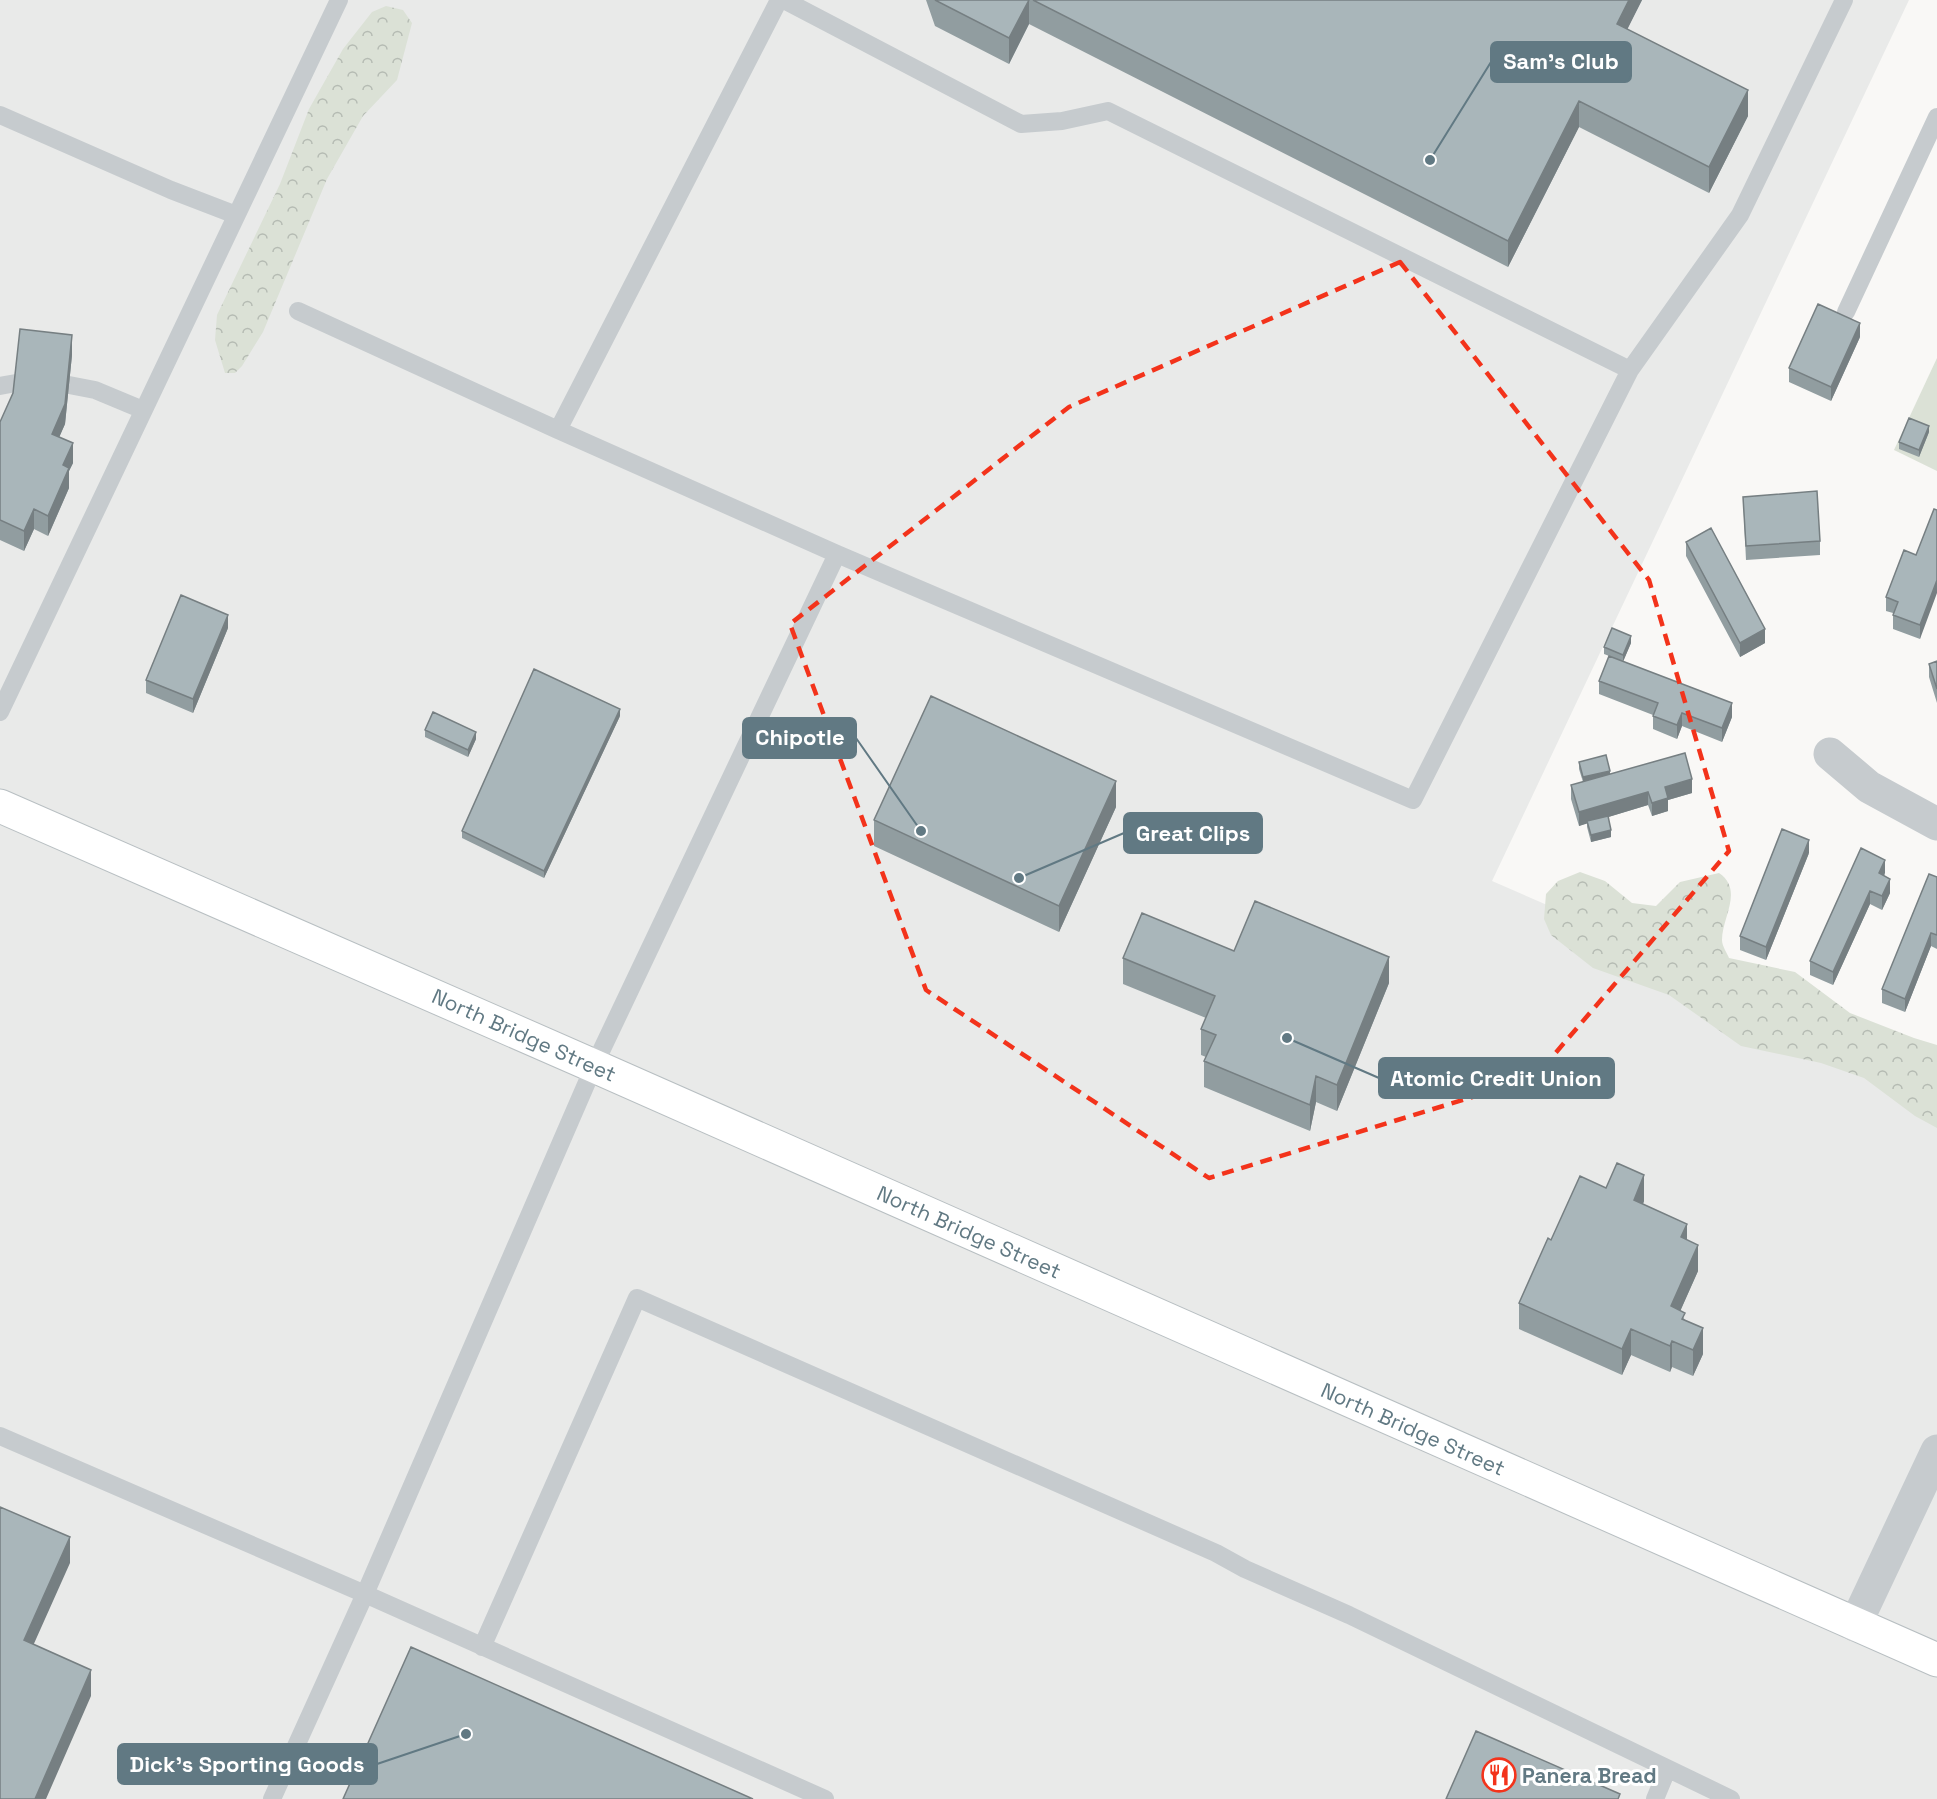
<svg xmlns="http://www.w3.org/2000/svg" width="1937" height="1799" font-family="'Space Grotesk',sans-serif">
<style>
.built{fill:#e9eae9}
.forest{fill:url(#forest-crowns)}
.park{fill:#dbe1d6}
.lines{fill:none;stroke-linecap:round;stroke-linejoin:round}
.secondary-casing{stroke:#b8bfc2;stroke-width:35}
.lane{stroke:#c6cbce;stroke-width:18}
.street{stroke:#c6cbce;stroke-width:33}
.secondary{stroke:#fff;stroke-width:33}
.wall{fill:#919da0}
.shaded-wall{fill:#767f82}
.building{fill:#a9b6ba;stroke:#767f82;stroke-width:1.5}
.marked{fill:none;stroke:#f3331b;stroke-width:4.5;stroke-dasharray:12 8;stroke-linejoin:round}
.labels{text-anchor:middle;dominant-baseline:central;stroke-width:6;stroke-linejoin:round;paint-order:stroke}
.street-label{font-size:21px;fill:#617983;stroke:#fff}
.poi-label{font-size:21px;font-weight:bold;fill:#617983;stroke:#fff;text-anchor:start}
.leader{fill:none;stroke:#617983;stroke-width:2}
.callout-dot{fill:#617983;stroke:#fff;stroke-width:2}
.callout{fill:#617983;stroke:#617983;stroke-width:2}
.callout-label{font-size:22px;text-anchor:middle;font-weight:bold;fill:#fff}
</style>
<defs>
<pattern id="forest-crowns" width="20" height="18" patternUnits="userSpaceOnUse" patternTransform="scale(1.5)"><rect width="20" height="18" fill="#dbe1d6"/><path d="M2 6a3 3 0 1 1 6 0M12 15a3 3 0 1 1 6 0" fill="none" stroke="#b5bbb3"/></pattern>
</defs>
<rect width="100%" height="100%" fill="#f9f8f6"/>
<path class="built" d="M0 0H1909L1492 881 1937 1074V1799H0Z"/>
<path class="forest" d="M386 6 403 10 412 23 397 80 363 116 327 179 263 332 242 366 235 373H225L215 340 217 315 280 184 309 109 343 49 372 12Z
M1580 872 1605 881 1632 903 1656 906 1680 882 1719 873C1744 890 1722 917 1722 940 1722 946 1727 953 1729 958L1795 972 1850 1013 1914 1038 1937 1045V1128L1915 1116 1864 1078 1821 1063 1741 1046 1669 995 1593 968 1551 935 1544 919 1546 894 1558 881Z"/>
<path class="park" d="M1937 358V471L1894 450Z"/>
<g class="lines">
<g class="secondary-casing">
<path id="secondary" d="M0 806 594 1066 1937 1660"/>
</g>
<path class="lane" d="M779 0 558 430 837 554 1413 800 1630 370 1108 111 1062 121 1021 124 784 0
M0 115 171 190 236 215
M298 311 558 430
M1846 312 1937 117
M1630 370 1740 215 1844 0
M69 385 95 390 143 410
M0 386 16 383
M0 712 339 0
M0 1436 365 1594 825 1799
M482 1647 637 1298 1216 1553 1245 1569 1349 1615 1731 1799
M272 1799 365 1594 594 1066 837 554
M1655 1799 1667 1770"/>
<path class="street" d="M1830 754 1869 787 1937 824
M1855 1625 1937 1451"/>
<use href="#secondary" class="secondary"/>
</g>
<path class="wall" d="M926 0H1642L1627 29 1748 116 1709 193 1579 127 1508 267 1029 24 1009 64 935 26Z
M1860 337 1831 401 1789 382V368Z
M72 355 65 424 59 437 73 463 69 471V488L48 536 34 529 24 551 0 540V422Z
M1929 432 1919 457 1899 449V442Z
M1743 497 1820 541V555L1746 560Z
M1937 510 1920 639 1893 629V613L1886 611V597L1916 555Z
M1686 542 1765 643 1740 657 1686 556Z
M228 628 193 713 146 693V680Z
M1631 643 1623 661 1732 717 1722 742 1682 726 1677 739 1653 729V715L1599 694V681L1617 659 1604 654V647Z
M1937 661V703L1929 677V664Z
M620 716 544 878 462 838V831Z
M425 730 476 739 468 757 425 737Z
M1579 762 1610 774 1692 793 1668 800V811L1652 816 1648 805 1608 817 1611 837 1591 842 1587 827V823L1579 826 1571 799V785L1583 782 1579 769Z
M1116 807 1059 932 874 846V820Z
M1809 853 1766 960 1740 950V936Z
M1885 873 1884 876 1890 893 1882 910 1870 904 1833 985 1810 975V961Z
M1937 877V949L1931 946 1905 1012 1882 1003V989Z
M1234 951 1389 983 1337 1111 1316 1102 1310 1131 1204 1087V1061L1206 1057 1201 1055V1029L1206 1018 1123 984V958Z
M1606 1188 1644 1201 1643 1204 1687 1240 1698 1271 1680 1311 1703 1354 1693 1376 1672 1367 1670 1372 1631 1355 1622 1375 1519 1329V1303L1551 1240Z"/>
<path class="shaded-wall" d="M1029 0V24L1009 64V38Z
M1629 0H1642L1617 50V24Z
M1748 90V116L1709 193V167Z
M1579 101V127L1508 267V241Z
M1860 323V337L1831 401V387Z
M72 335V355L65 424 52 454V434Z
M1929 426V432L1919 457V450Z
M73 443V463L69 471V488L48 536V516L63 465Z
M34 509V529L24 551V531Z
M1937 580V593L1920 639V625Z
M228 615V628L193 713V699Z
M1765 629V643L1740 657V643Z
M1631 636V643L1623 662V655Z
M1732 703V717L1722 742V728Z
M620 709V716L544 878V871Z
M1682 713V726L1677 739V725Z
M476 732V739L468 757V750Z
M1610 771V778L1583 784V777Z
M1692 779V793L1668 800V811L1652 816V803L1665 787Z
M1116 781V807L1059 932V906Z
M1648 792V805L1579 826V812Z
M1611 830V837L1591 842V835Z
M1809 840V853L1766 960V947Z
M1885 860V873L1879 887V873Z
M1890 879V893L1882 910V896Z
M1870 891V904L1833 985V972Z
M1931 933V946L1905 1012V999Z
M1389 957V983L1337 1111V1085Z
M1316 1076V1102L1310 1131V1105Z
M1644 1175V1201L1634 1226V1200Z
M1687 1224V1250L1681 1237Z
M1698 1245V1271L1671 1332V1306Z
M1703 1328V1354L1693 1376V1350Z
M1631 1329V1355L1622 1375V1349Z
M1672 1341V1367L1670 1372V1346Z
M70 1537V1563L24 1666V1640Z
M91 1670V1696L46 1799H35Z"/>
<path class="building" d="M935 0H1029L1009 38Z
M1033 0H1629L1617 24 1748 90 1709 167 1579 101 1508 241Z
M1818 304 1860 323 1831 387 1789 368Z
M20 329 72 335 65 404 52 434 73 443 63 465 69 468 48 516 34 509 24 531 0 520V422L13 393Z
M1909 418 1929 426 1919 450 1899 442Z
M1817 491 1820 541 1746 546 1743 497Z
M1934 509 1937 510V580L1920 625 1893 615 1898 602 1886 597 1904 550 1916 555Z
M1711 528 1765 629 1740 643 1686 542Z
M181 595 228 615 193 699 146 680Z
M1612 628 1631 636 1623 655 1604 647Z
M1609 656 1732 703 1722 728 1682 713 1677 725 1653 716 1658 703 1599 681Z
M1937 661V689L1929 664Z
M534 669 620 709 544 871 462 831Z
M931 696 1116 781 1059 906 874 820Z
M433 712 476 732 468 750 425 730Z
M1685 753 1692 779 1665 787 1668 798 1652 803 1648 792 1579 812 1571 785Z
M1606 755 1610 771 1583 777 1579 762Z
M1608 816 1611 830 1591 835 1587 821Z
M1782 829 1809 840 1766 947 1740 936Z
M1861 848 1885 860 1879 873 1890 879 1882 896 1870 891 1833 972 1810 961Z
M1929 874 1937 877V935L1931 933 1905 999 1882 989Z
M1255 901 1389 957 1337 1085 1316 1076 1310 1105 1204 1061 1216 1035 1201 1029 1215 996 1123 958 1142 913 1234 951Z
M1617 1163 1644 1175 1634 1200 1687 1224 1681 1237 1698 1245 1671 1306 1685 1313 1682 1319 1703 1328 1693 1350 1672 1341 1670 1346 1631 1329 1622 1349 1519 1303 1548 1238 1551 1240 1580 1176 1606 1188Z
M0 1507 70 1537 24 1640 91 1670 35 1799H0Z
M411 1647 753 1799H343Z
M1476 1731 1620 1794 1618 1799H1446Z"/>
<path class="marked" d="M1400 262 1649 580 1729 851 1534 1078 1209 1178 926 990 790 624 1069 407Z"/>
<defs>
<g id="restaurant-ring" transform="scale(1.725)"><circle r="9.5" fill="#fff" stroke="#f3331b" stroke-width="1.5"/><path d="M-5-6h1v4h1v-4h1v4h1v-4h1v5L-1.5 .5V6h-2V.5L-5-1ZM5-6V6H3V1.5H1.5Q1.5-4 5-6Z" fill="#f3331b"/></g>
</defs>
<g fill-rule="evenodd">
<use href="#restaurant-ring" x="1499" y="1775"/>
</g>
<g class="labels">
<g class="street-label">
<text transform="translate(524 1035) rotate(24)">North Bridge Street</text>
<text transform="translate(969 1232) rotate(24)">North Bridge Street</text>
<text transform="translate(1413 1429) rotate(24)">North Bridge Street</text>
</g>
<g class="poi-label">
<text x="1522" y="1775">Panera Bread</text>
</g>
</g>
<path class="leader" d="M1430 160L1491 62M921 831L856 738M1019 878L1124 833M1287 1038L1379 1078M466 1734L377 1764"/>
<g class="callout-dot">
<circle cx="1430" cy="160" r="6"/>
<circle cx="921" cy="831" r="6"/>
<circle cx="1019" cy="878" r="6"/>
<circle cx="1287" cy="1038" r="6"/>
<circle cx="466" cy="1734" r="6"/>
</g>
<g class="callout">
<rect x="1491" y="42" width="140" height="40" rx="6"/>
<rect x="743" y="718" width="113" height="40" rx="6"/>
<rect x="1124" y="813" width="138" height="40" rx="6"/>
<rect x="1379" y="1058" width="235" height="40" rx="6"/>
<rect x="118" y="1744" width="259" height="40" rx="6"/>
</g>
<g class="callout-label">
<text x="1561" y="69">Sam's Club</text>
<text x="800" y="745">Chipotle</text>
<text x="1193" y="841">Great Clips</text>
<text x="1496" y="1086">Atomic Credit Union</text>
<text x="247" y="1772">Dick's Sporting Goods</text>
</g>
</svg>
